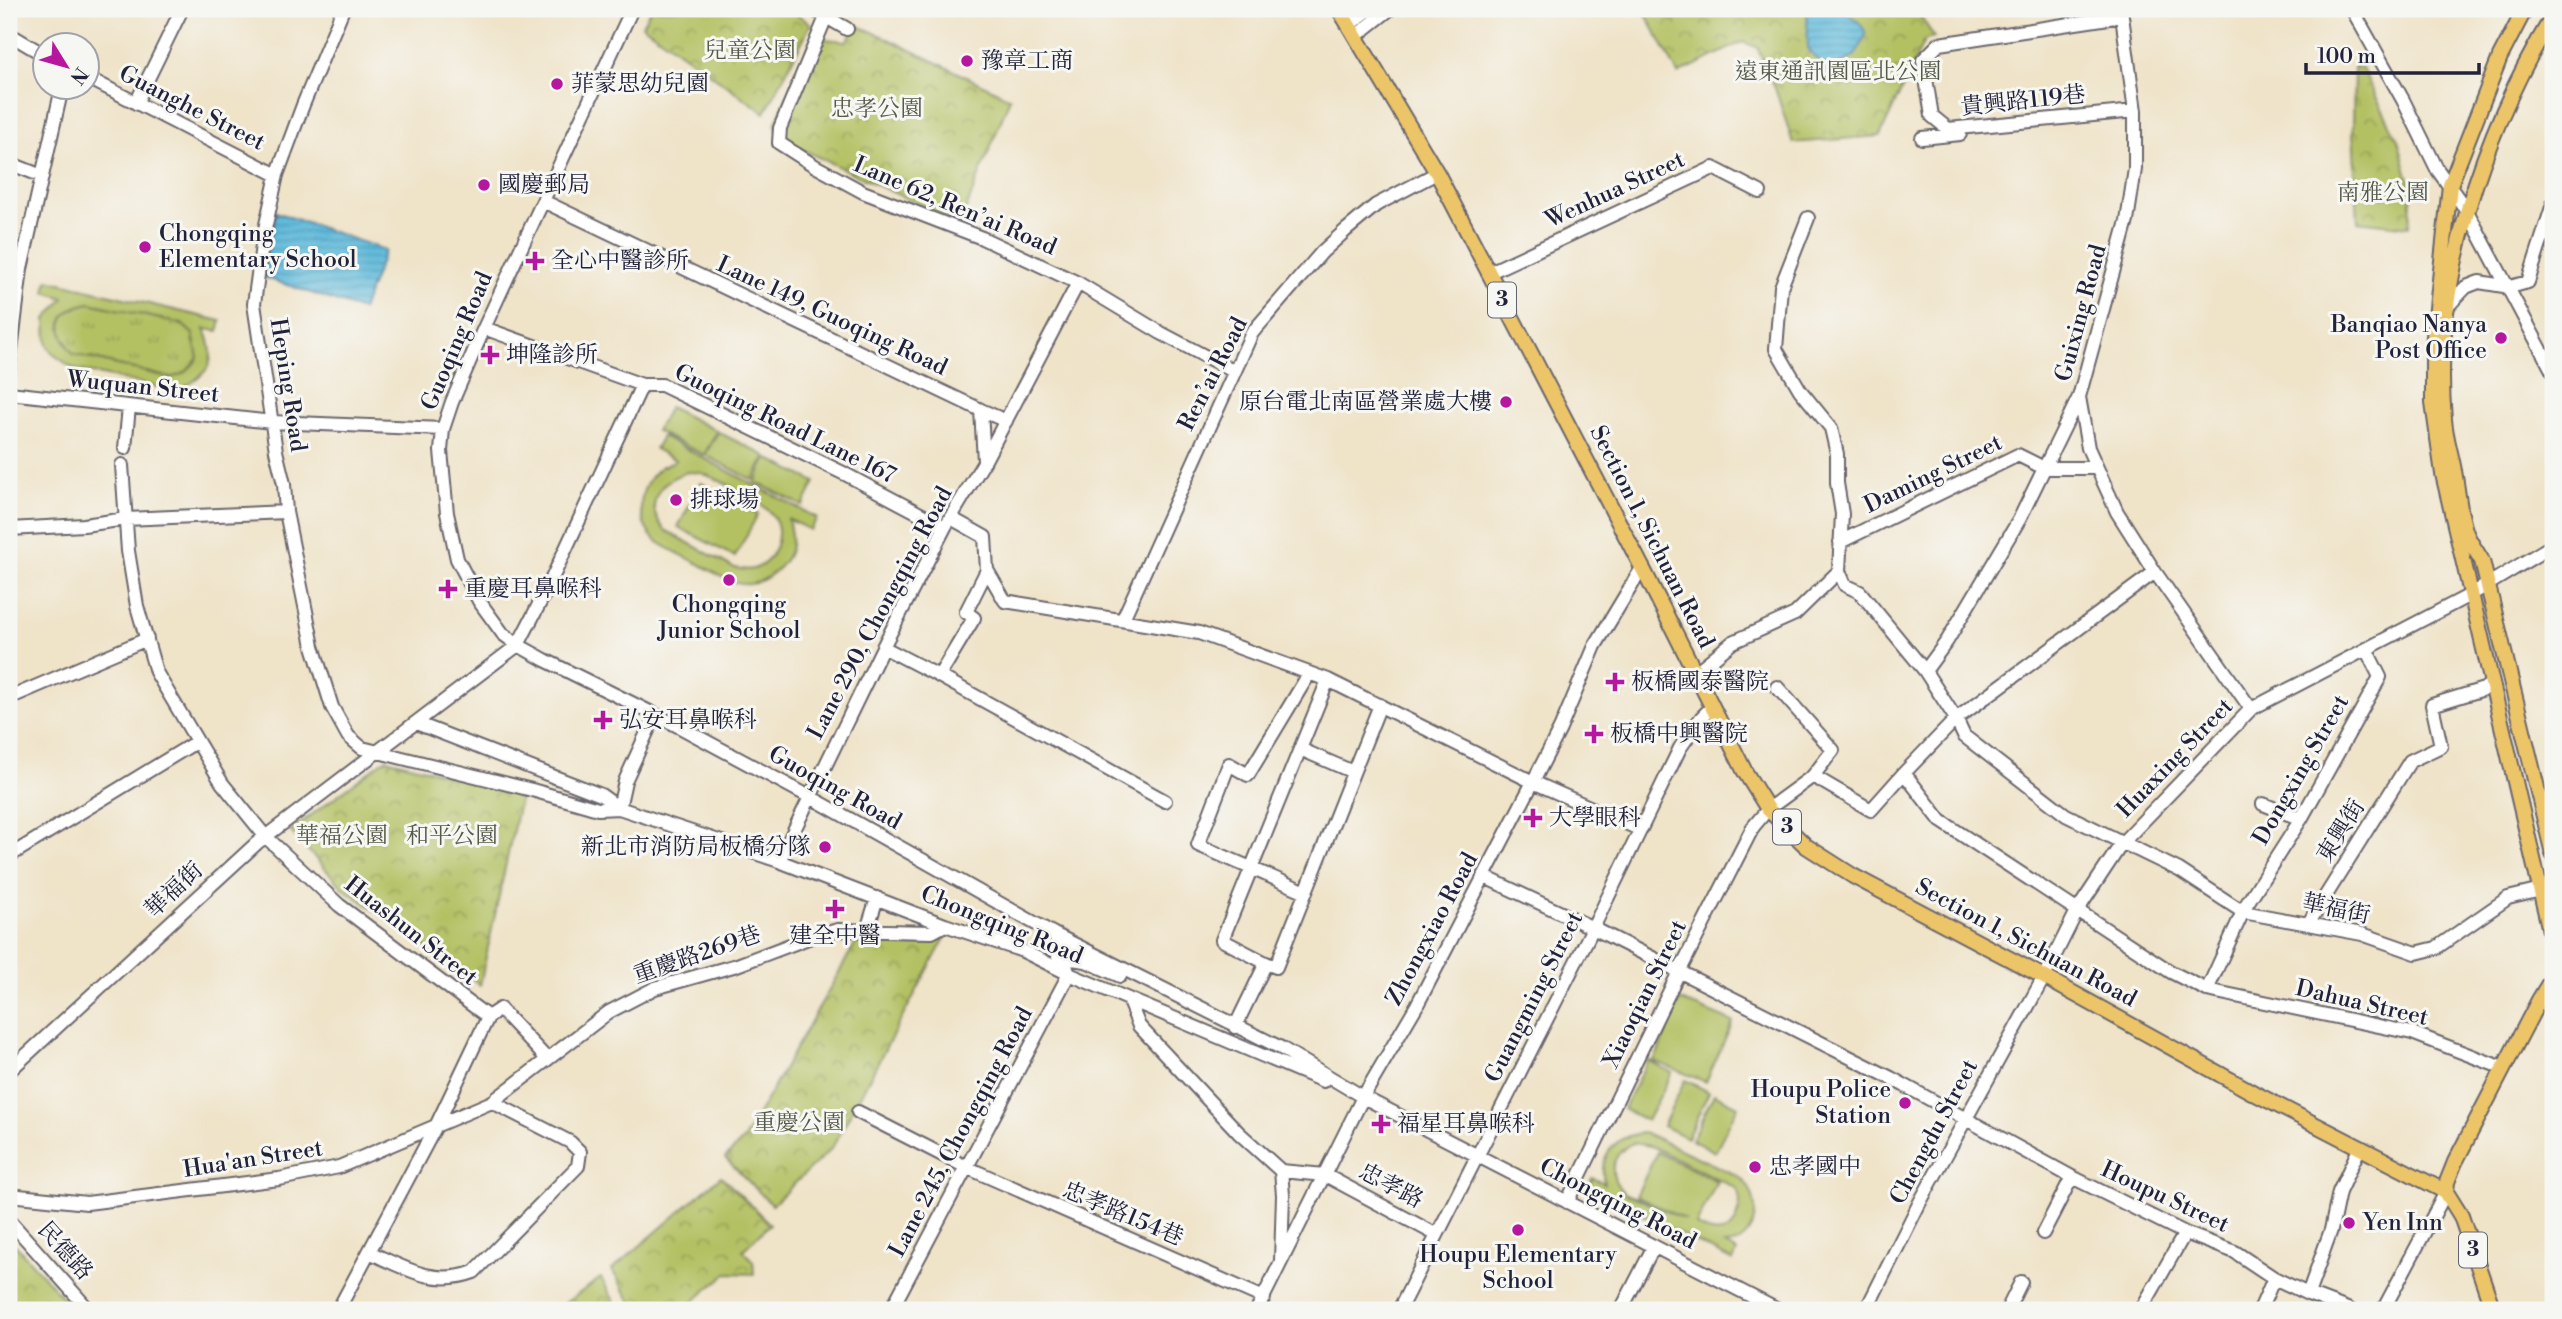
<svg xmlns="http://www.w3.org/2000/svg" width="2562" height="1319" font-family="'Libre Bodoni','Noto Serif TC',serif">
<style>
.grass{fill:url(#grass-tufts);stroke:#6b724f;stroke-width:2}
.park{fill:url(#park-crowns);stroke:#6b724f;stroke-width:2}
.garden{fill:#b4c163;stroke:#6b724f;stroke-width:2;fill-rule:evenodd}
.water{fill:url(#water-rules);stroke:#406e8b;stroke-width:2}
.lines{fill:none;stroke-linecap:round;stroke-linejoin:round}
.minor-casing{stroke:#6a666c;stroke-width:16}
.major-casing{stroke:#6a666c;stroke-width:18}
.minor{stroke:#fff;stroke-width:12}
.major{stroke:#edc569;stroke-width:14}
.poi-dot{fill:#b5179e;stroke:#f6f6f2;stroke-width:2.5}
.labels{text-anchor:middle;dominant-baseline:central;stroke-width:6;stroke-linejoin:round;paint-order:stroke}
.shield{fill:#f6f6f2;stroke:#626272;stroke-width:2}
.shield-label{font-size:21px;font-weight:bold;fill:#22223b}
.park-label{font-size:23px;fill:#555a49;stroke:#f6f6f2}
.poi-label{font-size:23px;fill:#22223b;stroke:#f6f6f2;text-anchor:start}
.street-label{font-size:23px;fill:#22223b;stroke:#f6f6f2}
</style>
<defs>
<pattern id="grass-tufts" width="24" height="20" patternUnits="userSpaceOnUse" patternTransform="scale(1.75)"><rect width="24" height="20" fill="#b4c163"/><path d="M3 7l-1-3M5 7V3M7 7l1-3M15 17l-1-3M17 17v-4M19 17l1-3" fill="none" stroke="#929c53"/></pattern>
<pattern id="park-crowns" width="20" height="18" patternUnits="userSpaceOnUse" patternTransform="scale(1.75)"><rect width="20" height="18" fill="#b4c163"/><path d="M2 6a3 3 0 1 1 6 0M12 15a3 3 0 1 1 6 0" fill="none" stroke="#929c53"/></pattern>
<pattern id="water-rules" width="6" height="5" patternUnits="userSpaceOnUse" patternTransform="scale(1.75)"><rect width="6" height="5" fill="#5ebadb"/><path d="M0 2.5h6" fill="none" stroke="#4d97b3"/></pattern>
</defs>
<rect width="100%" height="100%" fill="#f6f6f2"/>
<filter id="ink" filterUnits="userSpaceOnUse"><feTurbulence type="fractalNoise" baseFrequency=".0143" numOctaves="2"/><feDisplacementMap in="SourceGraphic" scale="14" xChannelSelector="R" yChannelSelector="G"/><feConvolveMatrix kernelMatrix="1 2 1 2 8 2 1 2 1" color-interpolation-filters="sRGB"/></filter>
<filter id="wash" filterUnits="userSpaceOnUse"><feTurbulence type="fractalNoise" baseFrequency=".00686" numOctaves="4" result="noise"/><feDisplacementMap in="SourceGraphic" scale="28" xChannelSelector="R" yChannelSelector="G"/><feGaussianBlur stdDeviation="1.57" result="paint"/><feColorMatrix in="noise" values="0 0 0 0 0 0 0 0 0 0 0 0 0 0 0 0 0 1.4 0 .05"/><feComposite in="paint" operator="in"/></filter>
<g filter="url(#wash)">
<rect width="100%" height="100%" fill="#efe3c8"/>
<path class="grass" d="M90 303 182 324 193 334 198 358C190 369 184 375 170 378L73 354C54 329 57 309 90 303Z"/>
<path class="park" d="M651 9H789L811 24 765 113 642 25Z
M1643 9H1916L1934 37 1924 41 1880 136 1793 143 1775 88 1757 47 1742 42 1678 74Z
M856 25 880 35 1010 98 960 224 784 141 775 124 813 38 847 41Z
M2354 66 2362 69 2398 140 2412 190 2409 227 2358 221 2353 131Z
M386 759 521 793 480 985 344 889 290 831Z
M859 937 945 938 832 1148 772 1205 725 1158 744 1139Z
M721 1176 770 1224 743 1250 753 1260 754 1274 727 1273 683 1310H636L612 1270Z
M9 1238 74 1310H9Z
M601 1278 619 1310H555Z"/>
<path class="garden" d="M48 280 221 321 218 331 205 329C219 363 209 374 177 391L74 369 53 354 47 345 46 319 64 298 45 292ZM90 303 182 324 193 334 198 358C190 369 184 375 170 378L73 354C54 329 57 309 90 303Z
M669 407 717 431 704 455 656 431Z
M718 432 766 456 753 480 705 455Z
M662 436 817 518 810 530 788 519C790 529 793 540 790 550 785 566 766 582 750 584 732 586 716 573 701 565 687 557 671 551 658 542 633 524 637 484 661 467 665 465 671 463 676 460L655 449ZM688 472C694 472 699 472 704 474 720 480 765 503 773 516 785 535 774 563 753 569 746 571 739 569 732 567L665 530C642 504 659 480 688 472Z
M767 458 815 482 803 506 755 482Z
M701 483 758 514 735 557 678 527Z
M1680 1000 1733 1022 1706 1082 1654 1061Z
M1648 1060 1672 1073 1647 1121 1623 1109Z
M1685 1080 1709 1092 1687 1138 1663 1126Z
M1714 1094 1738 1106 1715 1152 1691 1140Z
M1645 1133 1736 1175C1767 1193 1758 1245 1725 1245L1737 1252 1733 1261 1589 1188 1592 1178 1604 1183C1598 1154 1616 1135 1645 1133ZM1632 1143 1651 1146 1736 1188C1745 1205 1738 1237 1712 1232 1707 1231 1701 1228 1696 1225L1717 1181 1657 1152 1636 1196 1686 1220 1624 1193C1606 1175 1611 1155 1632 1143Z"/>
<path class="water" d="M1807 9C1831 9 1856 9 1866 34 1858 55 1854 60 1832 67L1821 63 1808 50Z
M276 212 385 250 362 310 263 277Z"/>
</g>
<g filter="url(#ink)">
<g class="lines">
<g class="minor-casing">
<path id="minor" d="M343 9 303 105 277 175 263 238 254 304 276 451 284 484 286 512 313 646 332 707 348 736 362 748 532 790 598 809 619 808
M632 9 484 328 452 402 443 429 441 451 447 513 457 559 479 601 503 634 518 645 545 660 676 725 823 804 1054 934 1281 1048 1363 1097 1778 1310
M813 9 847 29
M2121 9 2135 111V169L2127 221 2079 397 2088 448 2117 512 2155 572 2251 709
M2352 9 2403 100 2437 169 2467 211 2553 372
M2122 16 1939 44 1923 60 1932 116 1948 129 2135 111
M826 17 780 128 779 143 815 166 863 192 982 238 1078 283 1161 333 1233 371
M1349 25 1370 9
M9 34 46 56
M1356 36 1390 9
M88 78 277 175
M136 103 182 9
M1922 138 1960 134
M9 163 42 176
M543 201 981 410 984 461
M1808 218 1781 287 1776 349 1800 390 1831 428 1837 454V483L1842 514 1839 571 1845 585 1860 592 1925 671 1956 719 2155 572
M1488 273 1713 168 1760 192
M2446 308 2466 287 2479 282 2510 287 2528 282 2553 204
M484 328 642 385H662L845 474 945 527
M9 367 21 269 62 88
M9 393 272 422 443 429
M981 410 1006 421
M125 448 129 407
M122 465 128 551 137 606 156 672 222 783 265 836 339 905 488 1017
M9 529 84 525 126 519 286 512
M1840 542 2018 455 2044 468H2097
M987 570 1005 601 1199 633 1328 680 1533 782 1639 829
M1123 619 1252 333 1322 252 1345 231 1376 205 1437 173
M883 647 939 676 974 618 966 612 987 570 985 537 951 518
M1925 671 1947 641 2019 520 2079 397
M1696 672 1733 642 1795 614 1839 571
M939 676 1165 801
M1777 687 1833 750 1813 776
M9 698 147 639
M416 723 601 795 619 808 779 861 945 925 1023 951 1069 974 1323 1081
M1300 749 1328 680
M2263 804 2301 819
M619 808 625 781 655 715
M9 856 196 742
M779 861 883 647 945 527 984 462 1078 283
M1485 877 1593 928 1891 1078 2072 1177 2185 1233 2235 1252 2274 1278 2308 1294 2350 1310
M1306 892 1198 845 1229 764 1248 775 1309 674
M2308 924 2410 761 2441 746 2432 705 2484 689 2491 684
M867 930 877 898
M1058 957 1086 961 1120 976
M1266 963 1222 940 1300 749 1353 772
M2207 990 2246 905 2301 819 2380 677 2366 649
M1128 999 1139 1026 1239 1133 1281 1171 1283 1195 1281 1261
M1235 1027 1266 963 1276 967 1380 705
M2503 1068 2412 1033 2207 990 2171 972 1941 821 1904 773 1956 719 1964 736 2066 815 2179 870 2243 912 2362 934 2416 953 2436 948 2508 898 2541 890
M9 1071 257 843 518 645 548 587 642 385
M858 1112 966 1167 1264 1298
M1281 1171 1325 1175 1437 1235
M9 1195 87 1203 279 1179 339 1167 492 1102 609 1012 655 988 737 965 811 937 838 930 932 932 945 925
M1567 1202 1679 972 1753 827 1768 809 1813 776 1871 810 1904 773
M9 1220 89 1310
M2043 1233 2072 1177
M369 1252C405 1268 434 1287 474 1272L578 1166 580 1152 570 1142 492 1102
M2308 1294 2331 1230 2339 1192 2360 1147
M338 1310 437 1124 488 1017 500 1009 547 1059
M891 1310 1069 974 1054 934
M1257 1310 1363 1097 1417 1005 1533 782 1560 729 1595 646 1642 568
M1399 1310 1593 928 1680 748 1701 718 1712 707
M1621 1310 1654 1246
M1866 1310 1920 1202 2044 977 2077 911 2122 843 2251 709 2472 594 2553 545
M2007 1310 2021 1282
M2141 1310 2185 1233
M2260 1310 2274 1278
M2383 1310 2446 1192"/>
</g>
<g class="major-casing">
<path id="major" d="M1339 9 1437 173 1645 573 1745 772 1768 809 1806 846 1853 876 2044 977 2252 1092 2446 1192 2461 1216 2493 1310
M2525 9 2500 57 2450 185 2433 346V403L2443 474 2553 944
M2553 16C2484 130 2431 284 2444 419 2445 436 2451 454 2454 471 2458 491 2459 514 2466 533 2470 543 2477 552 2482 561L2553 854
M2446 1192 2447 1182 2455 1162 2539 1000 2553 977"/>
</g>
<use href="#minor" class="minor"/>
<use href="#major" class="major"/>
</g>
</g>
<g class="poi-dot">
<circle cx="967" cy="61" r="7"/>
<circle cx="557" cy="84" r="7"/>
<circle cx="484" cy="185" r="7"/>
<circle cx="145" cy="247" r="7"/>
<path d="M531.5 250.5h7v7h7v7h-7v7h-7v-7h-7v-7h7z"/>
<circle cx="2501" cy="338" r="7"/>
<path d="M486.5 344.5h7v7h7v7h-7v7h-7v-7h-7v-7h7z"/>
<circle cx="1506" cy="402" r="7"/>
<circle cx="676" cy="500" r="7"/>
<circle cx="729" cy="580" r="7"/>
<path d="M444.5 578.5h7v7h7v7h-7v7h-7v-7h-7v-7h7z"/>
<path d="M1611.5 671.5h7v7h7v7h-7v7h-7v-7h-7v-7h7z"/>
<path d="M599.5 709.5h7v7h7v7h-7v7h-7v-7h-7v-7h7z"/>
<path d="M1590.5 723.5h7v7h7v7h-7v7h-7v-7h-7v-7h7z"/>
<path d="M1529.5 807.5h7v7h7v7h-7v7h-7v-7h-7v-7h7z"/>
<circle cx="825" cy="847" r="7"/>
<path d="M831.5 898.5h7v7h7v7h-7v7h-7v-7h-7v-7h7z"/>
<circle cx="1905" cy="1103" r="7"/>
<path d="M1377.5 1113.5h7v7h7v7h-7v7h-7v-7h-7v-7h7z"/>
<circle cx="1755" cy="1167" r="7"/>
<circle cx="2349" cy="1223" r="7"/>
<circle cx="1518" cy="1230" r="7"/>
</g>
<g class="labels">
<g class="shield">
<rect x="1488" y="282.5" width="28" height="35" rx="5"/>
<rect x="1773" y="809.5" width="28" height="35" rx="5"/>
<rect x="2459" y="1232.5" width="28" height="35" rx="5"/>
</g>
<g class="shield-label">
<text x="1502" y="300">3</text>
<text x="1787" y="827">3</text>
<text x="2473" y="1250">3</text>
</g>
<g class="park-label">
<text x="750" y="51">兒童公園</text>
<text x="1838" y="72">遠東通訊園區北公園</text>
<text x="877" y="109">忠孝公園</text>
<text x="2383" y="193">南雅公園</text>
<text x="342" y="836">華福公園</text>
<text x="452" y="836">和平公園</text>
<text x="799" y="1123">重慶公園</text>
</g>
<g class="poi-label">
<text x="981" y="61">豫章工商</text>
<text x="571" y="84">菲蒙思幼兒園</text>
<text x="498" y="185">國慶郵局</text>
<text x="159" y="234">Chongqing<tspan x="159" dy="26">Elementary School</tspan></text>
<text x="551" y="261">全心中醫診所</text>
<text x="2487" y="325" text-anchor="end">Banqiao Nanya<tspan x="2487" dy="26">Post Office</tspan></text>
<text x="506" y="355">坤隆診所</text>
<text x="1492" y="402" text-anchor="end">原台電北南區營業處大樓</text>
<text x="690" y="500">排球場</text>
<text x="464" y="589">重慶耳鼻喉科</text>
<text x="729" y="605" text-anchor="middle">Chongqing<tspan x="729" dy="26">Junior School</tspan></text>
<text x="1631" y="682">板橋國泰醫院</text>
<text x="619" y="720">弘安耳鼻喉科</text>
<text x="1610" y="734">板橋中興醫院</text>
<text x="1549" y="818">大學眼科</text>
<text x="811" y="847" text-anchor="end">新北市消防局板橋分隊</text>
<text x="835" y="936" text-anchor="middle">建全中醫</text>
<text x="1891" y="1090" text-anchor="end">Houpu Police<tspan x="1891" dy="26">Station</tspan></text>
<text x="1397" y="1124">福星耳鼻喉科</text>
<text x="1769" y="1167">忠孝國中</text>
<text x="2363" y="1223">Yen Inn</text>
<text x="1518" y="1255" text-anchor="middle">Houpu Elementary<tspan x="1518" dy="26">School</tspan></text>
</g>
<g class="street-label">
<text transform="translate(2023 101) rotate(-6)">貴興路119巷</text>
<text transform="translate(192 108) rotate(27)">Guanghe Street</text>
<text transform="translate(1615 190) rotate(-25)">Wenhua Street</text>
<text transform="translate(955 206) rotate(23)">Lane 62, Ren’ai Road</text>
<text transform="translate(2081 313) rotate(-75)">Guixing Road</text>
<text transform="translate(832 316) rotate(25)">Lane 149, Guoqing Road</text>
<text transform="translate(457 341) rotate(-67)">Guoqing Road</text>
<text transform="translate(1213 374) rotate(-63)">Ren’ai Road</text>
<text transform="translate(288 385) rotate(81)">Heping Road</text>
<text transform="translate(143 387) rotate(6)">Wuquan Street</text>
<text transform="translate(785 424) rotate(26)">Guoqing Road Lane 167</text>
<text transform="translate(1933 474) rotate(-26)">Daming Street</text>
<text transform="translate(1652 537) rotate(63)">Section 1, Sichuan Road</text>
<text transform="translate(880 613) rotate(-62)">Lane 290, Chongqing Road</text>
<text transform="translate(2175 758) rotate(-46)">Huaxing Street</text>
<text transform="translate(2301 770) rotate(-60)">Dongxing Street</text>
<text transform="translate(835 788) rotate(29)">Guoqing Road</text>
<text transform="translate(2341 831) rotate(-58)">東興街</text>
<text transform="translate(174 890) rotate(-43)">華福街</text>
<text transform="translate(2336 909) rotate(12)">華福街</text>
<text transform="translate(1002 925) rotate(22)">Chongqing Road</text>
<text transform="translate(1432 929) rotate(-62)">Zhongxiao Road</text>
<text transform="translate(411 931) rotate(38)">Huashun Street</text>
<text transform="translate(2026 943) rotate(28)">Section 1, Sichuan Road</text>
<text transform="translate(697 955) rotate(-19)">重慶路269巷</text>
<text transform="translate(1645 994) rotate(-64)">Xiaoqian Street</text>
<text transform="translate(1534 997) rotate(-63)">Guangming Street</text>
<text transform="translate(2362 1003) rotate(13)">Dahua Street</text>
<text transform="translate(961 1132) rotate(-62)">Lane 245, Chongqing Road</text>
<text transform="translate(1934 1132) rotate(-62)">Chengdu Street</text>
<text transform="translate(253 1159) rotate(-9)">Hua'an Street</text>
<text transform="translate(1391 1186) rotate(28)">忠孝路</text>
<text transform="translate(2165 1197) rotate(25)">Houpu Street</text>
<text transform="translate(1618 1204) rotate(27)">Chongqing Road</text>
<text transform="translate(1123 1214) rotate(23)">忠孝路154巷</text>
<text transform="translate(65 1251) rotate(48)">民德路</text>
</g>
</g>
<rect width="2562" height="1319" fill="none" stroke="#f6f6f2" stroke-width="35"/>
<g transform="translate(66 66) rotate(127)"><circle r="33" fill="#f6f6f2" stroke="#a1a1a9" stroke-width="2"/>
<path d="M0-5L12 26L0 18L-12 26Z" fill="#b5179e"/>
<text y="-10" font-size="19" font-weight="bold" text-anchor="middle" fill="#22223b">N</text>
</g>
<path d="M2306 63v10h173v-10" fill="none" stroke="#22223b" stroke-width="3.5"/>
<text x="2317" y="63" font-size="21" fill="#22223b" stroke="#f6f6f2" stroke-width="5" paint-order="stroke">100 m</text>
</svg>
